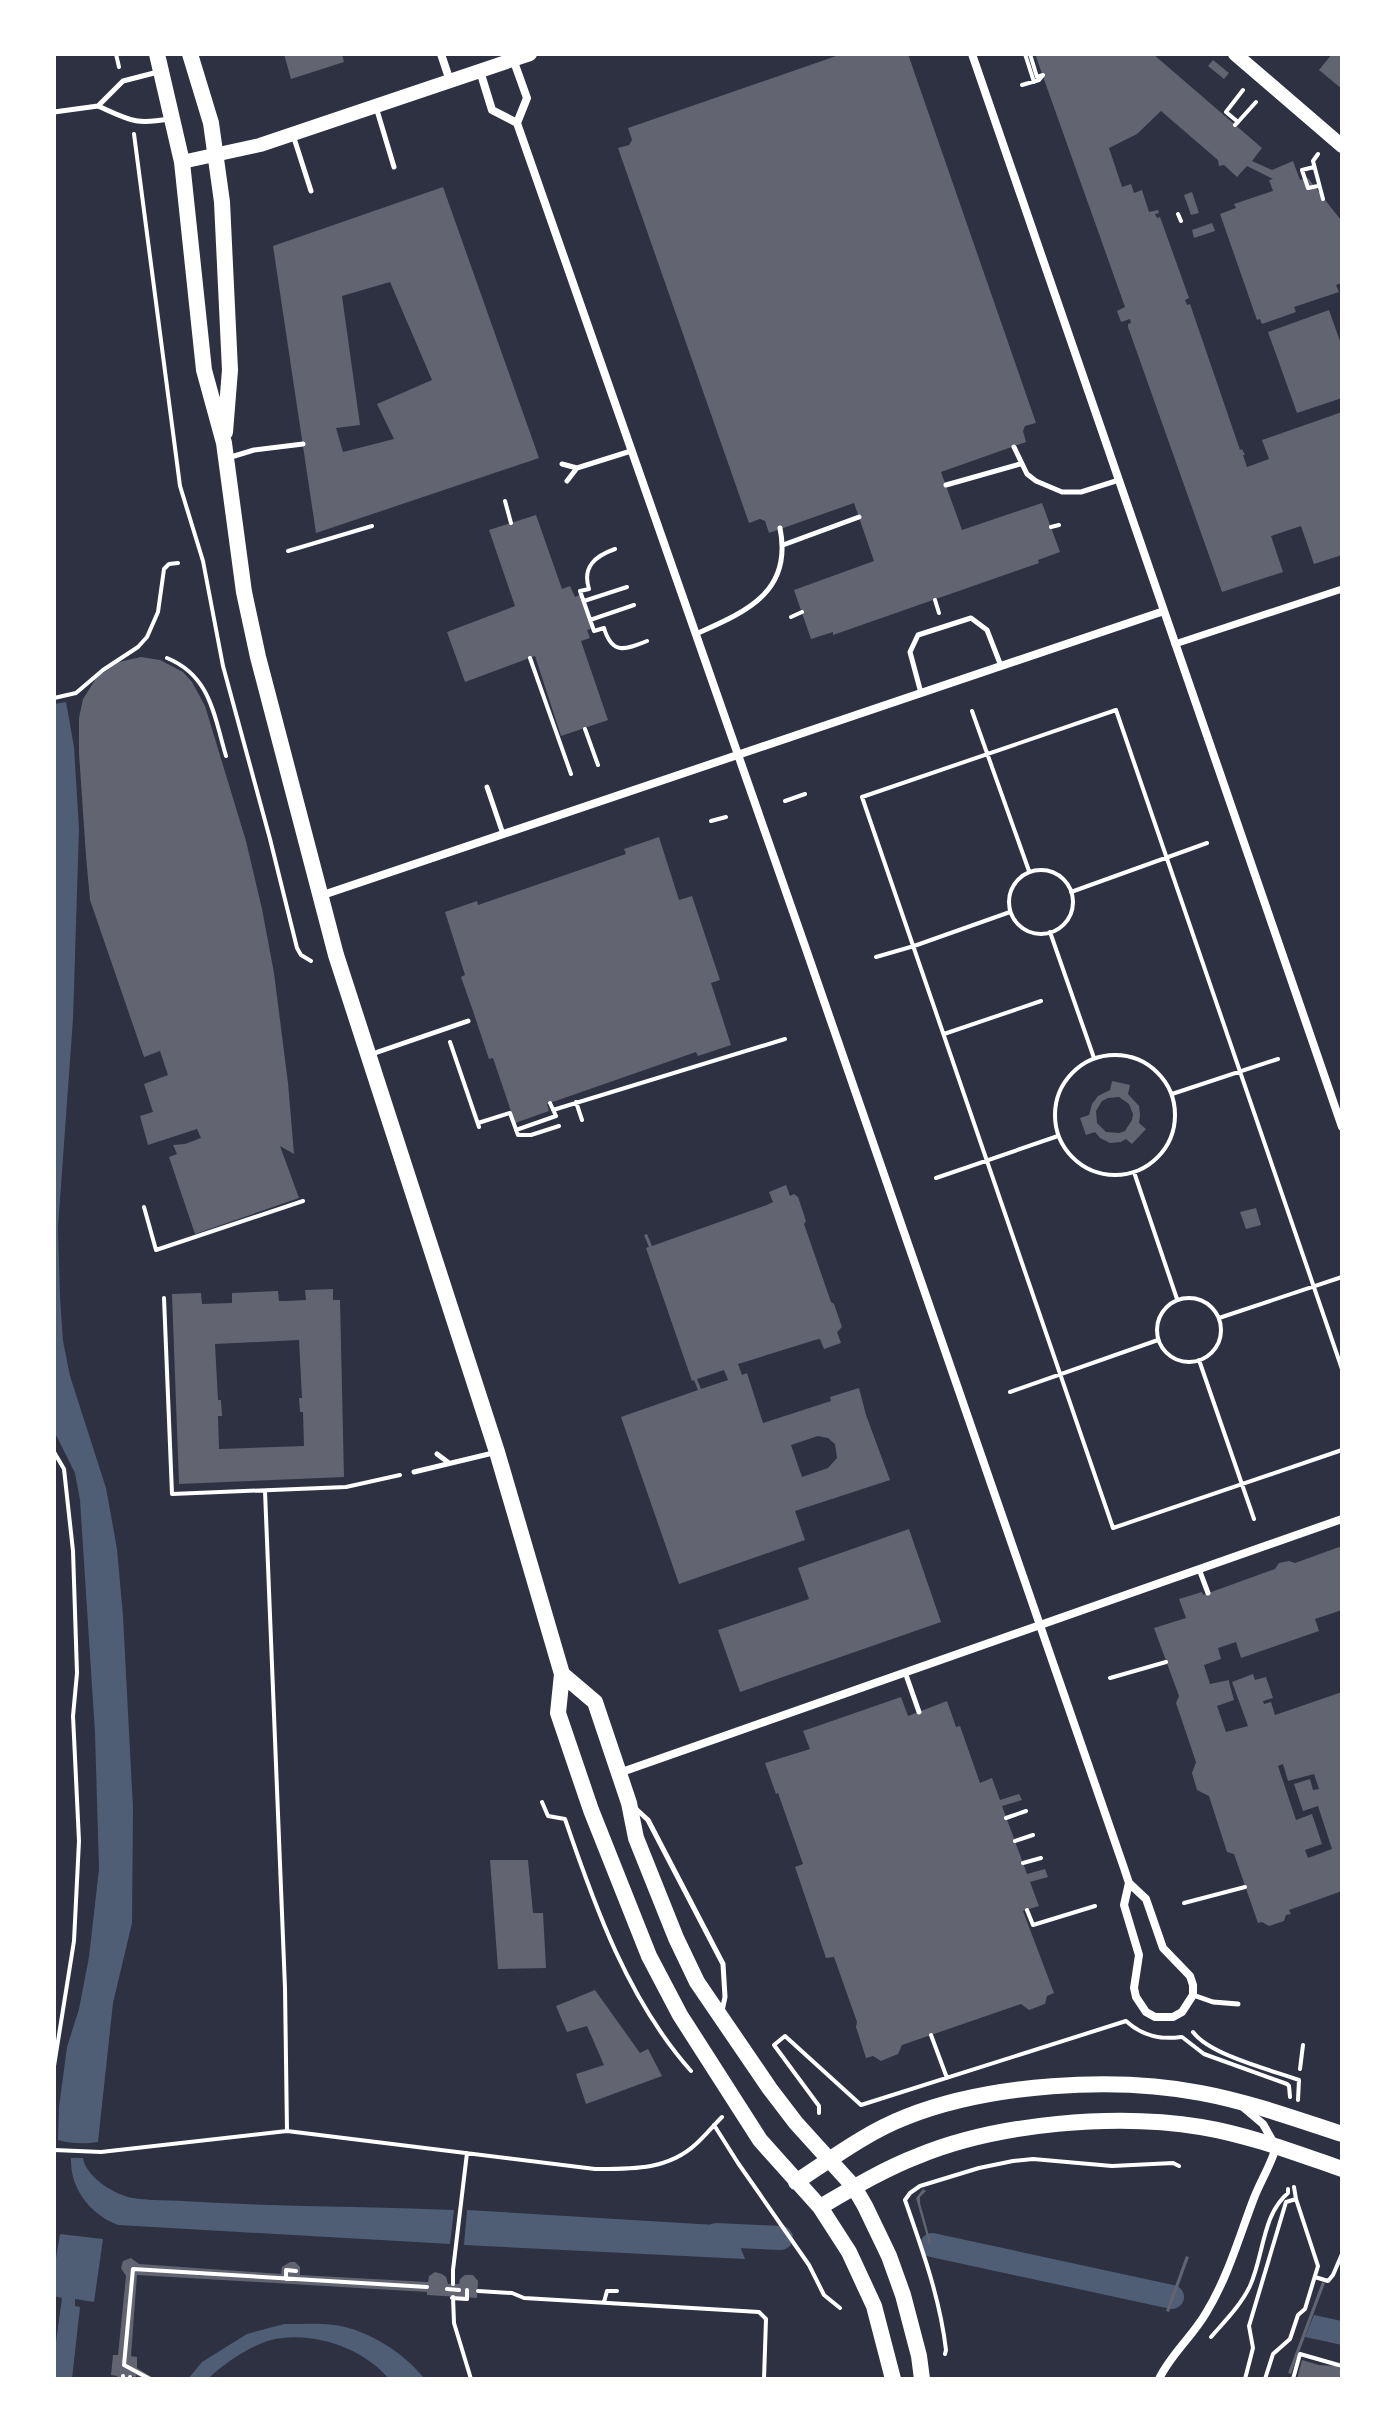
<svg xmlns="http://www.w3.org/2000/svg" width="1396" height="2433" font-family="Helvetica,sans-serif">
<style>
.water{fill:#4f5d75}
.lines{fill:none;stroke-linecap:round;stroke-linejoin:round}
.canal{stroke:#4f5d75;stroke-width:24}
.building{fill:#626471;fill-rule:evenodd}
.path{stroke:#fff;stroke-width:4}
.service{stroke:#fff;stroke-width:5}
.pedestrian{stroke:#fff;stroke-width:7}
.minor{stroke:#fff;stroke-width:8}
.tertiary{stroke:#fff;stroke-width:14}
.primary{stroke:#fff;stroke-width:16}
</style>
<rect width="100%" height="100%" fill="#2d3142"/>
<path class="water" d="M66 702 74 747 79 829 73 1019 58 1227 60 1297 63 1341 70 1376 106 1488 117 1549 123 1616 133 1808 132 1923 113 2003 98 2142C85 2144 70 2144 58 2140L59 2107 67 2047 79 2009 89 1957 99 1869 95 1733 80 1500 75 1473 54 1431V704Z
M71 2158H83C86 2175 107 2189 122 2195 136 2201 166 2200 183 2201 273 2207 363 2206 454 2210L450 2244 118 2225C90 2214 70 2189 71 2158Z
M467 2210 732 2226 745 2259 464 2245Z
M60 2234 103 2239 94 2302 75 2299V2306L80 2307 72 2379H54V2356L62 2298 54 2296V2270Z
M1314 2315 1342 2321V2345L1305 2337Z
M284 2324C301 2324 319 2323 335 2325 369 2330 404 2353 425 2379H389C364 2348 311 2330 271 2340 250 2346 223 2364 208 2379H188L202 2362 247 2334Z"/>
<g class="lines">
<path class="canal" d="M716 2235 781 2238
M932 2245 1172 2297"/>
</g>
<path class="building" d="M284 54H342L344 62 291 79Z
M842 54H908L1036 423 1025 426 1023 431 1026 442 941 472 962 530 1042 503 1060 552 1038 560 1039 563 833 635V632L811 639 794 590 874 561 854 503 769 533 765 521 760 519 749 523 618 148 629 145 632 140 628 128Z
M1035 54H1153L1262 148 1252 161 1272 170 1293 161 1300 180 1308 178 1340 219H1342V283L1336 285 1339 292 1294 307 1296 312 1262 324 1260 319 1257 320 1220 214 1236 208 1234 204 1273 191 1269 180 1273 179 1247 166 1237 177 1224 165 1219 166 1218 160 1161 111 1137 134 1109 148 1122 187 1131 184 1134 193 1142 190 1149 212 1158 210 1159 213 1155 214 1157 218 1160 217 1189 298 1185 300 1187 305 1190 304 1240 450 1242 449 1245 455H1243L1247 467 1269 459 1262 440 1342 412V555L1314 564 1301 526 1271 536 1283 572 1222 592 1128 327V324L1131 323 1130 319 1121 322 1117 311 1125 307Z
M1332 54H1342V89L1319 70Z
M1213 60 1229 73 1224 79 1208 66Z
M443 187 539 458 316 533 273 246ZM390 282 432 380 377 404 394 439 343 452 336 428 360 425 342 296Z
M1192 192 1199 213 1191 215 1184 195Z
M1212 223 1215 231 1194 238 1192 230Z
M1329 310 1342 347V398L1297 413 1268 332Z
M536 515 562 589 570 586 575 597 582 594 593 628 587 630 590 638 581 641 608 720 561 736 535 656 465 682 447 632 515 606 489 530Z
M141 657 160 660 183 672 192 682 205 706 246 841 262 909 274 973 288 1083 294 1154 280 1146 299 1198 195 1234 169 1157 177 1154 173 1145 185 1144 201 1138 197 1129 148 1145 140 1116 153 1112 144 1084 168 1075 160 1051 144 1057 90 900 86 856 79 753V718L83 699 97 677 119 662Z
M659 837 679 900 692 896 720 980 711 983 731 1045 698 1056 696 1052 547 1104 549 1111 515 1123 493 1058 489 1059 473 1011 461 977 465 975 445 912 477 901 478 905 626 854 624 849Z
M1112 1081 1130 1085 1128 1094 1139 1106 1140 1115 1139 1123 1146 1129 1132 1144 1126 1139 1121 1142 1110 1143 1100 1138 1095 1132 1086 1135 1080 1118 1089 1115 1092 1104 1098 1096 1110 1090ZM1119 1097 1129 1104 1133 1114 1132 1120 1125 1131 1119 1133 1106 1132 1097 1123 1096 1111 1102 1101 1108 1098Z
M786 1185 790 1196 794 1194 798 1197 806 1221 804 1224 831 1302 834 1304 842 1327 837 1332 841 1343 824 1349 820 1339 815 1340 738 1364 742 1375 747 1373 763 1423 831 1401 830 1397 859 1388 866 1415 890 1480 795 1511 805 1540 679 1584 621 1417 698 1390 694 1380 692 1381 646 1248 649 1247 644 1235 647 1234 652 1246 767 1205 773 1202 769 1192ZM724 1370 728 1380 701 1389 697 1379ZM818 1436 828 1438 835 1444 837 1458 828 1468 802 1477 791 1445Z
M1256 1208 1261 1225 1246 1229 1240 1212Z
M333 1289V1300H340L344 1477 179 1484 172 1294 201 1293 202 1304 232 1303V1293L278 1291 279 1301H286L306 1300 305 1290ZM299 1340 302 1398H299L300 1412H303L304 1446 219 1449 218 1416H222L221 1400H218L215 1344Z
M909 1529 941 1622 740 1692 718 1630 809 1599 798 1568Z
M1342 1546V1610L1315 1619 1319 1631 1241 1658 1236 1642 1218 1648 1221 1659 1204 1665 1210 1684 1229 1680V1682L1234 1700 1217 1706 1226 1732 1248 1726 1232 1682 1253 1674 1255 1680 1266 1677 1273 1698 1263 1701 1264 1704 1271 1702 1275 1715 1342 1692V1891L1289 1910 1291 1914 1286 1915 1284 1921 1269 1926 1262 1922 1258 1923 1234 1854 1227 1852 1209 1796 1197 1790 1192 1773 1196 1762 1176 1703 1179 1696 1154 1628 1186 1618 1179 1599 1202 1592 1203 1595 1275 1569 1279 1563 1289 1561 1295 1563ZM1283 1764 1288 1781 1314 1774 1319 1789 1313 1790 1310 1779 1294 1784 1303 1811 1318 1806 1332 1849 1308 1858 1305 1850 1322 1844 1312 1814 1296 1820 1278 1766Z
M901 1697 908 1716 947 1701 956 1727 960 1726 980 1783 992 1778 1000 1800 1019 1794 1022 1800 1002 1806 1027 1874 1045 1869 1048 1877 1030 1882 1039 1906 1023 1911 1054 1993 1047 1996 1045 2004 1029 2010 1021 2004 902 2045 898 2054 881 2061 873 2056 866 2058 856 2027 857 2022 834 1957 826 1958 795 1867 803 1864 778 1793 776 1794 765 1763 810 1749 803 1731Z
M490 1860H528L533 1913H543L546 1968 498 1969Z
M595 1990 640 2053 648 2049 662 2076 586 2104 576 2074 604 2065 587 2026 567 2032 556 2006Z
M923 2189 926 2191 920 2197V2203L931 2243 929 2244 916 2198Z
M1186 2256 1189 2257 1169 2312 1166 2311Z
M131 2258 139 2264 281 2274 282 2267 290 2262H295L300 2267V2275L428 2282 429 2276 435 2272 442 2274 446 2277 448 2284H459L460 2279 465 2275H473L478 2281 477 2298 427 2295V2292L137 2275 131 2356 137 2357V2368L155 2379H144L136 2375V2377L128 2376V2379H117V2376L111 2375 113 2355H118L126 2276 121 2268 123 2261Z
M1322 2282 1325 2283 1291 2374 1288 2373Z
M1302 2360 1319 2365 1336 2366 1342 2370V2379H1297Z"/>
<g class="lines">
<path class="path" d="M116 54 119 67
M1025 54 1034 82
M1022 85 1039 80 1043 75 1037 77 1030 54
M1238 122 1256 102
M1235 125 1238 122 1226 112 1243 90
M134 134 180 486 203 561 223 666 270 839 297 948 301 955 311 961
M1318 154 1313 161 1323 199
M1314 167 1302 170 1308 188 1318 186
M1178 214 1181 221
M505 501 511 523
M1051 527 1059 525
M615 549C595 556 582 567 589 589L580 591 593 628 594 631 604 628C612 655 625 650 647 641
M288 551 372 526
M935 600 939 613
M584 601 627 587
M791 617 802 612
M590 620 634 605
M167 658C211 676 214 716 226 756
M530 658 571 774
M54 698 76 693 103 670 138 647 147 637 158 612 164 569 169 564 178 563
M972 711 1029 871
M585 729 598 765
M785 801 805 794
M711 821 726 817
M1009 902a32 32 0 1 1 64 0a32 32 0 1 1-64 0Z
M1071 892 1207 843
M1050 932 1094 1058
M876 957 914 946 1010 912
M944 1034 1041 1001
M450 1042 479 1127
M1055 1115a60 60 0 1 1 120 0a60 60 0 1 1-120 0Z
M1172 1094 1278 1059
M576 1102 582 1120
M553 1110 785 1039
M478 1123 510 1113 518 1135H531L559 1126
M516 1130 556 1116 550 1103
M1134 1172 1177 1299
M936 1178 1058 1136
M144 1207 156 1250 303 1201
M164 1298 172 1494 346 1487 400 1475
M1157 1330a32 32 0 1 1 64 0a32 32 0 1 1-64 0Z
M1219 1318 1342 1277
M1199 1360 1254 1519
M1342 1369 1116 710 862 797 1113 1528 1342 1450
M1010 1392 1158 1340
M54 1452 64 1469 73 1551 77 1673 73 1716 79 1841 74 1941 54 2066
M265 1491 285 1988 287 2131
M1110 1678 1166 1662
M542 1802 548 1816 565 1819C595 1907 628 2000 691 2071
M1006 1818 1026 1811
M1015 1841 1033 1835
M1023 1863 1041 1858
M1184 1903 1245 1887
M1027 1910 1033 1925 1095 1906
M1193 2032C1210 2055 1271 2070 1299 2080L1298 2100
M931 2035 947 2078
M1182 2037 1204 2054 1287 2084 1289 2086 1290 2097
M1300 2069 1303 2045
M819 2113V2106L774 2045 785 2036 861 2105 1126 2021C1142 2036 1160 2040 1181 2037
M714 2125 738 2163 809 2265 824 2295 840 2308
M54 2150 101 2152 287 2131 595 2169C632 2169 668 2170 696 2144 705 2136 713 2126 722 2117
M1315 2277 1328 2281 1333 2275 1342 2254
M286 2279V2270L296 2271
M453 2284V2270L467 2153
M447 2289 459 2290
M478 2291 512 2293 524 2298 759 2312 766 2319 764 2379
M453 2297 454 2323 471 2379
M452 2298 467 2299V2290
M604 2302 607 2291H617
M1211 2337C1225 2321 1241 2305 1250 2286 1264 2255 1262 2215 1288 2193V2189
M945 2354 946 2350C940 2298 922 2249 905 2200L910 2193 920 2186 979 2168 1013 2161 1033 2159 1112 2166 1173 2163 1179 2166
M130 2377V2379
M123 2379V2376
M150 2379 124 2365 133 2269 427 2287
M1245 2379 1253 2348 1249 2326 1286 2202 1296 2199 1294 2187
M1265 2379 1273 2354 1290 2339 1298 2315 1305 2309 1318 2266 1296 2199
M1293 2379 1300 2354 1342 2366"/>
<path class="service" d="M98 106C130 120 134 125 169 119
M98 106 123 81 158 72
M376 107 394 167
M54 112 98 106
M293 135 311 191
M1014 447 1027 474 1036 481 1062 492H1081L1119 480
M231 457 254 450 303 444
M562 464 577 468
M567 481 577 468 631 451
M946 485 1020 464
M783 545 859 517
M696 634C745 612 793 593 780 528
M921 693 910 652 918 635 971 618 987 630 1001 666
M487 787 503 834
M372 1054 468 1021
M437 1454 449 1463
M414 1472 493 1453
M1199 1569 1208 1593
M905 1672 919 1712
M636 1809 648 1820 723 1964 725 1997 722 2011
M1193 1995 1213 2002 1238 2004"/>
<path class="pedestrian" d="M1175 644 1342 589"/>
<path class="minor" d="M441 54 450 81
M972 54 1342 1127
M513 59 527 98 517 123 806 949 1124 1868 1129 1883 1146 1899 1163 1948 1190 1976 1193 1985V1995L1182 2012 1173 2017H1155L1146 2012 1136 1997 1134 1988 1139 1955 1124 1905 1129 1883
M480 71 492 110 517 123
M320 896 1164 611
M619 1773 1342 1519
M1159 2379C1171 2354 1192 2337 1206 2313 1228 2277 1239 2237 1254 2198 1261 2180 1271 2165 1276 2147L1263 2124 1243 2107"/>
<path class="tertiary" d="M1235 54 1342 146
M182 162 260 145 530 54"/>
<path class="primary" d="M157 54 182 162 204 370 224 443 244 592 258 657 336 955 497 1452 562 1674 558 1713 591 1810 649 1956 680 2015 760 2140 820 2207 849 2252 874 2306 893 2379
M190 54 211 123 222 202 230 370 225 432
M562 1674 595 1702 629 1803 636 1838 676 1938 697 1982 770 2089 796 2123 854 2187 865 2206 889 2256 903 2295 919 2356 922 2379
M796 2182C831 2159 867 2132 906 2117 989 2084 1114 2076 1201 2093 1249 2102 1296 2119 1342 2134
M820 2207C851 2189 884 2169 918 2156 998 2123 1116 2113 1201 2127 1249 2135 1296 2153 1342 2169"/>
</g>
<rect width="1396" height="2433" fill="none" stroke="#ffffff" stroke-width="112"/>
</svg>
